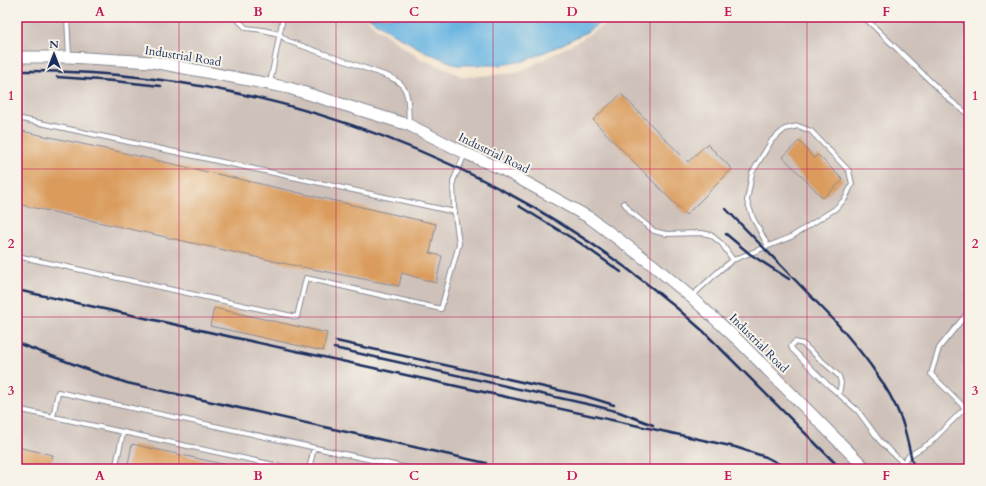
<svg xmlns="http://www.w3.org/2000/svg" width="986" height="486" font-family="Cardo,serif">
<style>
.industrial{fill:#cec1ba}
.water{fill:#69b5e2;stroke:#4272a0}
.building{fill:#da9b5c}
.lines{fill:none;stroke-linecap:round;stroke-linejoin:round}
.lane-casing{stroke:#888994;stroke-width:6}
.secondary-casing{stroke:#888994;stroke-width:13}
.lane{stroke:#fff;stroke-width:4}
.secondary{stroke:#fff;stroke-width:11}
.rail{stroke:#1b2f5e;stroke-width:2.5}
.grid{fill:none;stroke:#c2185b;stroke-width:1;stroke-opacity:0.55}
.labels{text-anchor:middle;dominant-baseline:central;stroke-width:4;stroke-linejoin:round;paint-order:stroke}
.street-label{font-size:12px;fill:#1b2f5e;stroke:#f7f3e8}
.neatline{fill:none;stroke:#c2185b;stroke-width:1.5}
.grid-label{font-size:13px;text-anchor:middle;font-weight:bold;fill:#c2185b}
</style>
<rect width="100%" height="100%" fill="#f7f3e8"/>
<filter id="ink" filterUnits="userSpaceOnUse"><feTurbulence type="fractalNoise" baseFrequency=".025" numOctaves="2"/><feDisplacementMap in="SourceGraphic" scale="8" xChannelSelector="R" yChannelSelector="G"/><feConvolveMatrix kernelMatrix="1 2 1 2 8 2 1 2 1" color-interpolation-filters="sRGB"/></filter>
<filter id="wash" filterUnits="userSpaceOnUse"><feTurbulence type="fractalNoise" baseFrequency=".012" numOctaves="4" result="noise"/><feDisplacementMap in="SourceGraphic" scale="16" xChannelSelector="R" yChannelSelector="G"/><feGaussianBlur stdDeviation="0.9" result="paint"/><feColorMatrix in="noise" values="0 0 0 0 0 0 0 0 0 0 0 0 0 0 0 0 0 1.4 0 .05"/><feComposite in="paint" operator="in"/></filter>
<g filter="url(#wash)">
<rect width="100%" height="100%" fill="#f4e3cb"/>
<path class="industrial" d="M17 17H365L376 28 419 58 464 77 518 73 580 40 616 17H969V469H17Z"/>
<path class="water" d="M368 17H609L585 33 572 39 561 45 524 61 500 65H457L426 52 390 32Z"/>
<g id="blocks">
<path class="building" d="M621 94 688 162 707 144 732 169 686 215 593 120Z
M17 130 129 154 436 224 430 253 442 256 436 283 402 273 399 286 287 264 17 204Z
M799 141 814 158 818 155 843 180 823 198 783 157Z
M214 308 327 333 323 351 210 326Z
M132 444 231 466V469H127Z
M17 447 53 455 49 469H17Z"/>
</g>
</g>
<g filter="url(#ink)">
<use href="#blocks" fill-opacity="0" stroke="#888994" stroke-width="1"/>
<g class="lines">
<g class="lane-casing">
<path id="lane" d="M67 17 69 57
M239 17V21L246 28 263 30 279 34 288 41 390 77C393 79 398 81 401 84 410 93 408 111 409 123
M864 17 950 100 969 115
M959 17 969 25
M270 83 283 17
M17 118 455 212
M624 203 631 212 654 231 666 234 702 233 711 235 722 244 733 260 720 270 692 296
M17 256 297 317 306 278 441 309 459 244 454 207 453 181 465 154
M733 260 791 237 835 209 845 199 852 184 849 171 811 131 798 126 785 129 772 140 752 173 747 201 753 218 768 246
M839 394 841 383 839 376 803 344 795 342 791 346 792 349 827 384 858 411 880 441 903 463
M965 408 931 374 939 348 969 311
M17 409 293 469
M53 417 58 392 413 469
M115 469 123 433
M309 469 314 448
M896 469 910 455 930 443 969 404"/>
</g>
<g class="secondary-casing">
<path id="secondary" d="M17 57H69L153 62 269 84 289 88 409 125 465 153 502 169 590 218 653 265 691 297 739 341 866 469"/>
</g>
<use href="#lane" class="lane"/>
<use href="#secondary" class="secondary"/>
<path class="rail" d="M17 71C267 68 518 163 703 331L841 469
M57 77 114 81 161 86
M519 206 580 243 621 272
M726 209 833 319C859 349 888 383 902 421 907 436 910 453 914 469
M726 234 750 254 789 279
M17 290 735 447 766 457 789 469
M336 341 585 396 614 405
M17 343 100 374 127 383 486 463
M334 348 596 406 619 412 653 425"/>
</g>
</g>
<path class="grid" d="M179 17V469M336 17V469M493 17V469M650 17V469M807 17V469M17 169H969M17 317H969"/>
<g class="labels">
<g class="street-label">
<text transform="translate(183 56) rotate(9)">Industrial Road</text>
<text transform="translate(494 153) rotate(26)">Industrial Road</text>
<text transform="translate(759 343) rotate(45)">Industrial Road</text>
</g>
</g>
<rect width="986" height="486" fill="none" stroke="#f7f3e8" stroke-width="44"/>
<g transform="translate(54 54)" stroke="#f7f3e8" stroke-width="3" paint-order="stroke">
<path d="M0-3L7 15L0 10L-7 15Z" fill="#1b2f5e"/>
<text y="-6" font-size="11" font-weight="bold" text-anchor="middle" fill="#1b2f5e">N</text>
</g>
<rect x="22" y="22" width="942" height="442" class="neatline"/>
<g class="grid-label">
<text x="100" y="16">A</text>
<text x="258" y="16">B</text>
<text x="414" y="16">C</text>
<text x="572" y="16">D</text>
<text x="728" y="16">E</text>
<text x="886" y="16">F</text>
<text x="11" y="100">1</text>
<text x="975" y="100">1</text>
<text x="11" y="248">2</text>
<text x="975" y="248">2</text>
<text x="11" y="395">3</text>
<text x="975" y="395">3</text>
<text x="100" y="480">A</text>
<text x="258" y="480">B</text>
<text x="414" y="480">C</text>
<text x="572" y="480">D</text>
<text x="728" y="480">E</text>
<text x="886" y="480">F</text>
</g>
</svg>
